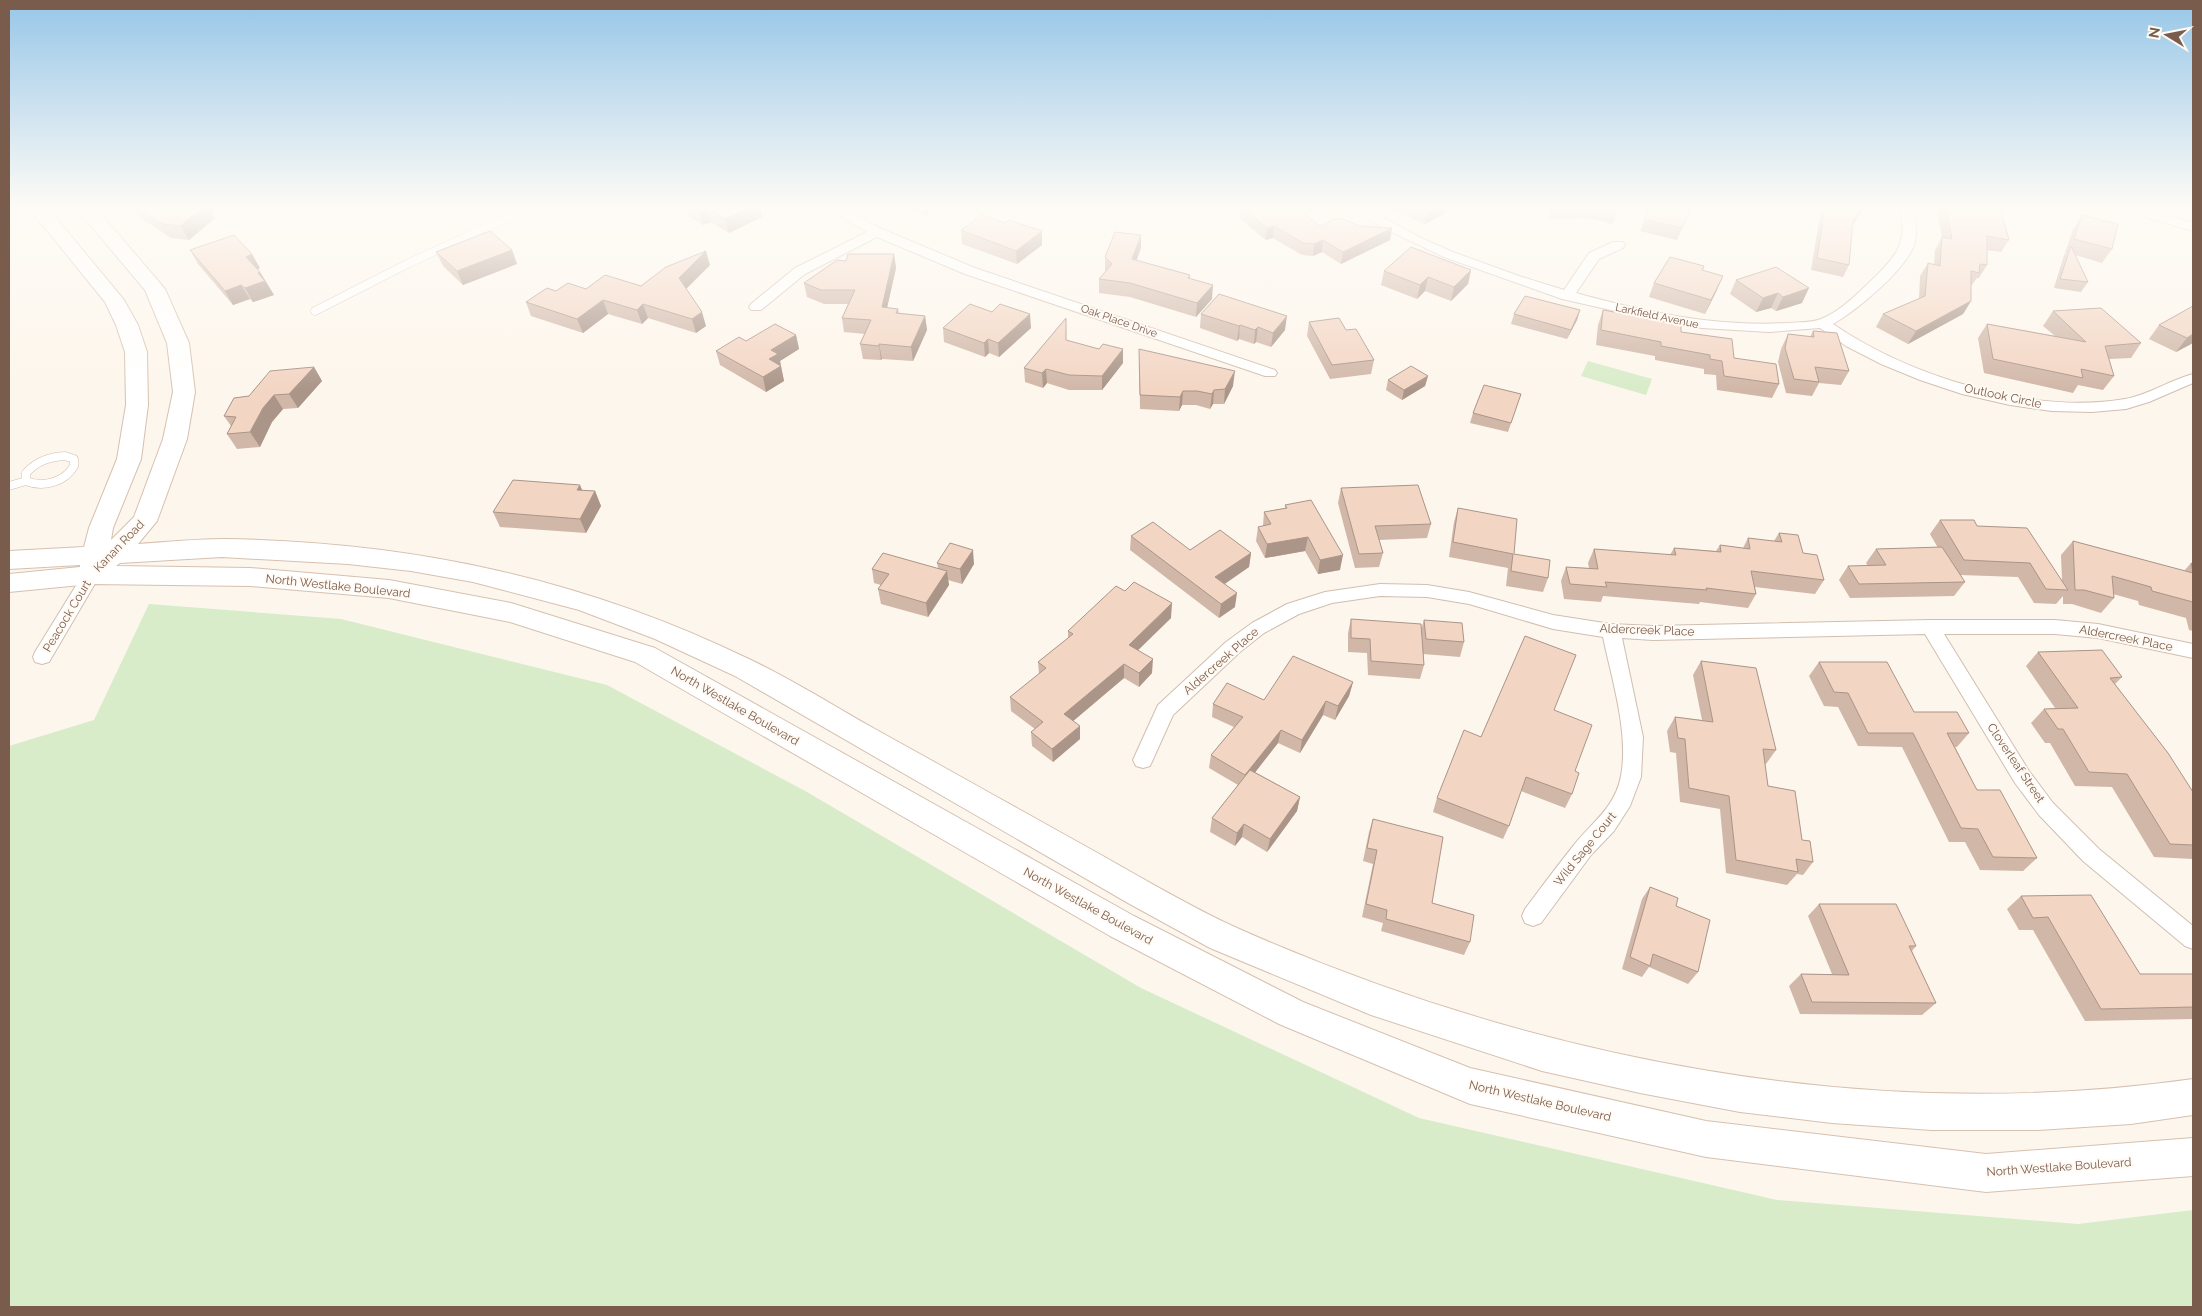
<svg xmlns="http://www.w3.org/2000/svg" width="2202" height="1316" font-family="Raleway,sans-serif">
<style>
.green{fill:#d8ecc9}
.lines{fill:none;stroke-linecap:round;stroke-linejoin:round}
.lane-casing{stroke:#d1beb0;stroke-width:9}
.street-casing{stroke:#d1beb0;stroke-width:2}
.secondary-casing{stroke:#d6c0b0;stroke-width:2}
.lane{stroke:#fff;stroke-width:8}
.street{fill:#fff;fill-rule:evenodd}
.secondary{fill:#fff;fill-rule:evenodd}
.wall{fill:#d1b7a8}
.shaded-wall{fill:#aa9588}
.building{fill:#f3d5c3;stroke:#aa9588}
.labels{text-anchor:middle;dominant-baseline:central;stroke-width:4;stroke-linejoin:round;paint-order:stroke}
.far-street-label{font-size:11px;fill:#7a5c4d;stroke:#fffaf3}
.street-label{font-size:12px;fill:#7a5c4d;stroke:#fffaf3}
</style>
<rect width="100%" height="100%" fill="#fdf6ec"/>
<path class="green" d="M1588 361 1652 379 1646 395 1581 376Z
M149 604 341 619 607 685 807 792 1141 988 1419 1118 1777 1200 2078 1224 2193 1210V1307H9V746L94 720Z"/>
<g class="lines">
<g class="lane-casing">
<path id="lane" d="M315 311 409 263 531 207
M65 456 74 459V466C65 482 43 488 26 481V473C37 461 49 457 65 456Z
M9 486 26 481"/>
</g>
<g class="street-casing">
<path id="street" d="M825 207H840L882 229 975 268 1275 370 1277 373 1275 376H1265L965 274 877 237 805 274 761 310H751L749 307 751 304 795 268 867 232Z
M1349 207H1364L1421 238 1453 252 1519 276 1564 290 1589 253 1613 242H1623L1625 245 1623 248 1599 259 1576 293C1645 312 1715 327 1787 323 1797 322 1811 323 1821 319 1841 311 1859 292 1875 277 1899 253 1907 242 1900 207H1912C1915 217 1918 229 1915 241 1910 267 1856 311 1833 324 1909 376 2032 415 2125 399 2148 395 2170 380 2193 374V383L2149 402 2126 409 2092 412 2052 411 2010 405 1962 394 1920 380 1881 364 1846 346 1820 328 1769 332 1702 328 1659 321 1562 299 1444 257 1381 227Z
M2120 207H2138L2193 223V231L2121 210Z
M91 569 97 571 100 575 49 662 42 664 35 662 33 657 35 652 85 571Z
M1380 584 1427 585 1469 592 1553 615 1611 624 1653 626 1930 620H2055L2098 624 2193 644V658L2098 638 2055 634H1944L2029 771 2053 803 2099 849 2193 926V949L2185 946 2083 861 2039 815 2015 783 1925 634 1653 640 1622 638 1643 737 1641 777 1630 806 1614 831 1591 855 1541 923 1533 926 1525 923 1522 916 1525 909C1541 888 1557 866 1574 845 1592 822 1615 808 1621 776 1629 733 1612 680 1603 637L1553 629 1469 604 1427 597 1380 596 1332 603 1299 614 1264 633 1240 652 1173 715 1150 766 1143 768 1136 766 1133 760 1158 705 1226 642 1252 623 1287 604 1325 592Z"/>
</g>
<g class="secondary-casing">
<path id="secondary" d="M28 207H47L124 300 138 325 147 352 148 405 141 459 113 528 111 540 134 517 163 439 173 392 167 343 145 290 75 207H95L165 289 189 343 195 392 187 439 157 521 138 544C166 542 196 539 225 539 411 542 583 578 751 660 793 680 834 706 875 729 951 771 1027 814 1103 856 1147 881 1191 907 1237 928 1535 1060 1868 1125 2193 1079V1115L2131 1124 2038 1130H1932L1832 1123 1740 1112 1640 1093 1542 1071 1371 1015 1210 948 1128 903 735 676 655 639 579 610 473 582 411 571 348 564 222 557 120 563 116 566 250 568 389 580 511 603 655 648 1134 916 1303 1002 1470 1068 1706 1121 1986 1154 2193 1138V1176L1986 1192 1706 1157 1470 1104 1279 1024 1110 936 635 662 510 622 389 598 250 586 91 584 9 592V574L80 567V565L9 569V551L84 547 89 528 117 459 126 405 125 352 116 325 105 302Z"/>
</g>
<use href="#lane" class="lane"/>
<use href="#street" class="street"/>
<use href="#secondary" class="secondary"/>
</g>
<path class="wall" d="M132 207H220L212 213 215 218 189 240 171 238 139 217Z
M673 207H760L762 217 729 233 711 222 703 225Z
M870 207H884L879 210Z
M901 207H934L931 209 930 208V210L926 216Z
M1241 207 1280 211 1320 226H1359L1392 228 1390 240 1341 264 1322 252 1313 256 1302 255 1273 238 1266 240 1240 219Z
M1385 207H1446L1445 213 1425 224Z
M1545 207H1615L1618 210 1613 224 1588 218 1548 219 1551 209Z
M1647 207H1692L1677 240 1640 231 1646 215Z
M1811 207H1865L1852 225 1849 265 1843 277 1811 270 1821 209Z
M1934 207H2000L2009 240 2001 252 1987 250V265L1979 278H1977L1971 286V301L1963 314 1908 344 1876 327 1883 314 1919 299 1920 276 1928 263 1934 265 1935 250 1942 237 1937 210H1934Z
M2082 215 2112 249 2102 263 2075 255 2088 282 2081 292 2054 288 2064 255 2066 253H2065L2073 229Z
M961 230 1042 245 1017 264 962 244Z
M1141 235V248L1136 260 1190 275V278L1212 299 1196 317 1130 297 1099 293V279L1105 272V257Z
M190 250 260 268 258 269 260 272 274 295 253 302 250 299 233 305 198 264Z
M512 250 517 264 463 285 443 266 436 252Z
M894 254 896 268 887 308 898 309 899 313 925 316 927 330 913 361 882 359 881 360 863 359 860 344 865 334 844 332 842 318 848 304H824L807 297 804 283 846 261Z
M710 265 686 289 706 326 696 333 648 318 642 324 608 314 583 333 531 316 526 302 556 291 586 289 641 286Z
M1704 266 1703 270 1717 290 1705 314 1649 297 1654 283Z
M1776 267 1802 303 1776 311 1771 308 1756 312 1730 294 1736 280Z
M1471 270 1468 284 1451 301 1425 291 1417 299 1381 285 1384 271Z
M2193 306V343L2176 352 2149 339 2159 325Z
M1580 310 1577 320 1567 339 1511 324 1514 314Z
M1603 310 1681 332 1734 358 1779 384 1772 398 1717 390 1716 375 1704 374V369L1655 360V356L1596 345 1598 325Z
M2053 311 2141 343 2131 358 2109 359 2114 376 2103 390 2078 385 2073 393 1984 373 1978 338 1987 324 2055 336 2043 326Z
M1201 314 1285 330 1271 347 1256 342 1254 344 1239 339 1237 341 1200 328Z
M1309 322 1346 330 1374 360 1371 374 1330 379 1307 336Z
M943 328H1031L999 357 989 353 985 357 944 342Z
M1813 331 1849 371 1841 385 1819 383 1812 396 1786 393 1778 362 1781 349 1788 334 1810 337Z
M796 335 799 349 780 361 784 381 766 392 720 365 716 351 746 341Z
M1067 340 1123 363 1102 390H1069L1047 383 1043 388 1025 382 1024 368Z
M1139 349 1233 386 1224 404H1213L1210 409 1196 405H1182L1179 411 1140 409Z
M314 367 322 381 298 408 283 409 272 422 260 447 237 449 227 434 231 426 224 416 249 396Z
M1428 376 1425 386 1402 400 1386 390 1388 380Z
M1521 394 1508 432 1470 423 1473 413Z
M1341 488 1431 524 1427 538 1379 540 1383 553 1379 567 1355 568 1338 503Z
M595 491 601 506 586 533 500 527 493 512Z
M1285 505 1340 570 1318 574 1305 551 1265 558 1256 541 1258 527 1263 526 1264 512 1285 508Z
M1458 508 1514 554 1548 578 1543 592 1506 586 1508 568 1449 557 1454 522Z
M1940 520 1977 526 2062 580 2061 555 2073 541 2184 571 2191 563 2193 564V631L2189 630 2186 618 2139 605 2138 601 2113 594 2114 598 2101 613 2072 604H2063V596L2056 604 2034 603 2018 577 1960 575 1965 582 1954 596 1850 598 1839 580 1848 566H1868L1866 563 1876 549 1938 548 1930 534Z
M1779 533 1803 553 1824 580 1815 594 1755 587 1756 594 1748 608 1700 602 1699 604 1603 596 1601 602 1564 599 1561 581 1566 567 1589 568 1588 563 1594 549 1670 555 1674 548 1716 551 1720 545 1743 548 1748 538 1774 541Z
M1131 536 1190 550 1251 553 1249 567 1225 584 1235 607 1219 618 1130 550Z
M937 563 974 564 962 584 948 580 949 585 928 617 881 604 878 589 881 585 874 583 872 569 938 568Z
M1171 618 1138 650 1152 673 1139 687 1124 678 1073 721 1080 739 1053 762 1032 746 1031 732 1035 729 1011 711 1010 697 1039 674 1038 662 1068 638V631Z
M1351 619 1421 630 1424 620 1464 642 1460 657 1423 654 1424 665 1420 679 1368 675 1367 653 1348 652V633Z
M2038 652 2122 677 2115 684 2193 792V859L2154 857 2112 787 2075 786 2050 743H2045L2031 723 2044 709 2055 708 2026 666Z
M1701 661 1776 750 1766 764H1765L1768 786 1802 840 1813 862 1803 875 1797 874 1787 885 1726 873 1720 809 1680 802 1676 753 1670 752 1667 731 1675 717 1702 720 1693 675Z
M1819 662 1914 712 1969 733 1957 747H1955L1977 790 2037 858 2023 871 1980 870 1965 842H1949L1902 747 1858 746 1838 707 1824 706 1809 676Z
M1353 682 1349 696 1335 720 1323 715 1300 753 1278 743 1255 772 1300 797 1297 811 1267 852 1242 837 1235 846 1210 832 1212 818 1238 785 1209 768 1211 755 1234 727 1212 717 1213 704 1264 700Z
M1554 710 1575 771 1572 794 1565 808 1521 791 1509 826 1503 839 1433 812 1437 798 1481 737Z
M1373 819 1432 903 1470 942 1464 955 1381 931 1383 923 1362 917 1373 864 1363 861 1369 832Z
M1650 887 1676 906 1698 972 1688 984 1649 967 1642 977 1622 969 1642 899Z
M2021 896 2140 974 2193 975V1019L2085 1021 2033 930H2019L2007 909Z
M1819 904 1916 946 1912 951 1936 1003 1922 1015 1800 1014 1789 986 1801 974H1832L1808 916Z"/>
<path class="shaded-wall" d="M201 207H220L212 213 215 218 189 240 180 226Z
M752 207H760L762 217 729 233 725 219Z
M878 207H884L879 210Z
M925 207H929L930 210 926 216Z
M1436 207H1446L1445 213 1425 224 1428 211Z
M1863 207H1865L1847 233 1853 221Z
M707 208 711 222 703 225 700 211Z
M1274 226 1273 238 1266 240 1267 228Z
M1392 228 1390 240 1341 264 1343 252Z
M1042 231V245L1017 264 1016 251Z
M1141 235V248L1132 273V259Z
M1323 240 1322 252 1313 256 1314 244Z
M512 250 517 264 463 285 457 271Z
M706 251 710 265 683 292 679 278Z
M252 254 260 268 254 271 246 257Z
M894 254 896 268 884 321 882 307Z
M1471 270 1468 284 1451 301 1454 287Z
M260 272 274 295 253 302 245 288 258 273Z
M1723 276 1717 290 1705 314 1711 300Z
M1428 277 1425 291 1417 299 1420 285Z
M241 285 250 299 233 305 225 291Z
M1213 285 1212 299 1196 317 1197 303Z
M1809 288 1802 303 1776 311 1783 297Z
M1778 293 1771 308 1756 312 1763 298Z
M603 300 608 314 583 333 577 319Z
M1971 301 1963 314 1908 344 1916 331Z
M643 304 648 318 642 324 637 310Z
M1580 310 1577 320 1567 339 1571 330Z
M702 312 706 326 696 333 692 319Z
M1030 314 1031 328 999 357 998 343Z
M925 316 927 330 913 361 911 347Z
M1287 316 1285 330 1271 347 1273 333Z
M1240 325 1239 339 1237 341 1239 326Z
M1258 327 1256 342 1254 344 1255 330Z
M2193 334V343L2176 352 2187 338Z
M796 335 799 349 780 361 784 381 766 392 763 377 771 350Z
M988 339 989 353 985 357 984 343Z
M879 344 882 359 881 360 879 346Z
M1123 349V363L1102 390V376Z
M314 367 322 381 298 408 289 394Z
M1046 369 1047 383 1043 388 1042 373Z
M1235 371 1233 386 1224 404 1225 389Z
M1428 376 1425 386 1402 400 1404 390Z
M1214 390 1213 404 1210 409 1212 394Z
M1183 391 1182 405 1179 411 1180 397Z
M274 395 283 409 272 422 260 447 250 432 263 408Z
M580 485 586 499 577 490Z
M595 491 601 506 586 533 580 519Z
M1308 537 1305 551 1265 558 1267 544Z
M973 550 974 564 962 584 960 569Z
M1251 553 1249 567 1214 591 1215 577Z
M1343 555 1340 570 1318 574 1320 560Z
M947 571 949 585 928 617 926 603Z
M1237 593 1235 607 1219 618 1221 604Z
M1172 603 1171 618 1129 659V645Z
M1153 659 1152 673 1139 687V673Z
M1124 664V678L1065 728 1064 714Z
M1353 682 1349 696 1335 720 1338 706Z
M1326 701 1323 715 1300 753 1302 740Z
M1080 726V739L1053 762 1052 749Z
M1281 730 1278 743 1243 788 1245 775Z
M1300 797 1297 811 1267 852 1270 839Z
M1244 824 1242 837 1235 846 1237 833Z"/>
<path class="building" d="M135 207H204L180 226 162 224Z
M692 207H752L725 219 707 208 700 211Z
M1241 207H1274L1280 211 1295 207 1320 226 1335 219H1344L1359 226 1392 228 1343 252 1323 240 1314 244 1303 243 1274 226 1267 228Z
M1418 207H1436L1428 211Z
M1602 207H1615L1618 210Z
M1650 207H1692L1682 228 1644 219Z
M1825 207H1863L1853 221 1849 265 1817 258Z
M1946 207H2000L2009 240 1987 236V265L1980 264 1979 273 1971 271V301L1916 331 1883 314 1925 296 1928 263 1940 266 1942 237 1952 239Z
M982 215 1005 223 1009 220 1042 231 1016 251 961 230Z
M2082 215 2118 224 2112 249 2074 239Z
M490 231 512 250 457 271 436 252Z
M1115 232 1141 235 1132 259 1190 275 1188 278 1213 285 1197 303 1130 283 1099 279 1112 264 1105 257Z
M234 235 252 254 246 257 260 272 258 273 265 281 245 288 241 285 225 291 190 250Z
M2071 246 2088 282 2060 279Z
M1411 247 1471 270 1454 287 1428 277 1420 285 1384 271Z
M706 251 679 278 702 312 692 319 643 304 637 310 603 300 577 319 526 302 547 288 556 291 568 283 586 289 605 275 641 286 666 267Z
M848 254H894L882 307 898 309 896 313 925 316 911 347 879 344V346L860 344 871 320 842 318 855 290H821L804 283 837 260 846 261Z
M1670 257 1704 266 1702 270 1723 276 1711 300 1654 283Z
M1776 267 1809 288 1783 297 1778 293 1763 298 1736 280Z
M1219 294 1287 316 1273 333 1258 327 1255 330 1240 325 1239 326 1201 314Z
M1525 296 1580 310 1571 330 1514 314Z
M970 304 992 312 1000 304 1030 314 998 343 988 339 984 343 943 328Z
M2193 306V334L2187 338 2159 325Z
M2101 308 2141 343 2105 346 2114 376 2081 369 2083 378 1993 359 1987 324 2086 342 2053 311Z
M1603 310 1681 324V332L1732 339 1734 358 1776 364 1779 384 1724 376 1722 361 1710 359V355L1661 346V342L1601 330Z
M1066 318V340L1099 349 1103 344 1123 349 1102 376 1069 375 1046 369 1042 373 1024 368Z
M1339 318 1346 330 1356 329 1374 360 1332 365 1309 322Z
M775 324 796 335 771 350 778 354 769 359 781 366 763 377 716 351 739 337 746 341Z
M1813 331 1837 333 1849 371 1815 367 1819 382 1794 379 1785 348 1788 334 1814 337Z
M1139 349 1235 371 1225 389 1214 390 1212 394 1197 391H1183L1180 397 1140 395Z
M1411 366 1428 376 1404 390 1388 380Z
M314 367 289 394 274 395 263 408 250 432 227 434 236 417 224 416 234 398 249 396 270 371Z
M1484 385 1521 394 1511 423 1473 413Z
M513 480 580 485 577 490 595 491 580 519 493 512Z
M1418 485 1431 524 1375 526 1383 553 1359 554 1341 488Z
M1311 500 1343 555 1320 560 1308 537 1267 544 1258 527 1271 524 1264 512 1287 508 1285 505Z
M1458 508 1517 519 1514 554 1550 560 1548 578 1511 571 1513 554 1453 542Z
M1940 520H1974L1977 526 2027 528 2068 590 2046 589 2030 563 1964 560Z
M1153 522 1190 550 1220 530 1251 553 1215 577 1237 593 1221 604 1131 536Z
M1779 533 1798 535 1803 553 1817 555 1824 580 1751 571 1756 594 1706 588 1707 590 1605 582 1607 587 1570 584 1566 567 1598 569 1594 549 1676 555 1674 548 1721 552 1720 545 1750 549 1748 538 1782 542Z
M2073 541 2193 573V602L2152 591 2151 587 2112 576 2114 598 2084 590H2075Z
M950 543 973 550 960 569 937 563Z
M1942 547 1965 582 1859 584 1848 566 1886 565 1876 549Z
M883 553 947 571 926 603 878 589 889 574 872 569Z
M2191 563 2193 564V572Z
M1134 582 1172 603 1129 645 1153 659 1139 673 1124 664 1064 714 1080 726 1052 749 1031 732 1043 722 1010 697 1046 668 1038 662 1073 634 1068 631 1116 586 1125 591Z
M1351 619 1421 624 1424 665 1371 661 1370 639 1351 638Z
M1424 620 1462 623 1464 642 1426 639Z
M1525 636 1576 655 1554 710 1592 725 1575 771 1579 773 1572 794 1526 777 1509 826 1437 798 1464 730 1481 737Z
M2102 650 2122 677 2110 678 2168 753 2193 792V845L2170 844 2127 774 2089 772 2063 729H2058L2044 709 2078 708 2038 652Z
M1293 656 1353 682 1338 706 1326 701 1302 740 1281 730 1245 775 1211 755 1243 717 1213 704 1227 683 1264 700Z
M1701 661 1756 668 1776 750 1763 749 1768 786 1795 791 1802 840 1810 841 1813 862 1796 859 1798 872 1736 860 1729 796 1689 788 1685 739 1678 738 1675 717 1713 722Z
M1819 662H1887L1914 712H1957L1969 733H1947L1977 790H2000L2037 858 1993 857 1978 829 1961 828 1913 733H1868L1848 693 1834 692Z
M1250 770 1300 797 1270 839 1244 824 1237 833 1212 818Z
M1373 819 1443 837 1432 903 1474 915 1470 942 1386 919 1387 910 1366 904 1377 850 1367 848Z
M1650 887 1678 898 1676 906 1710 920 1698 972 1653 954 1650 966 1630 957Z
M2091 895 2140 974H2192L2193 975V1007L2101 1009 2048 917 2033 918 2021 896Z
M1819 904H1896L1916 946H1909L1936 1003 1812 1002 1801 974 1849 975Z"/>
<linearGradient id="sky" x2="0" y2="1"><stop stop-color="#97c7e8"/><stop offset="0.53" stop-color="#fefbf6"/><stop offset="1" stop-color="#fefbf6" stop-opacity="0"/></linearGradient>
<rect width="2202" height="391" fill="url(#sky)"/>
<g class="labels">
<g class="far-street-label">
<text transform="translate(1657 316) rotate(12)">Larkfield Avenue</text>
<text transform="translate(1119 321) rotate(19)">Oak Place Drive</text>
</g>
<g class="street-label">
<text transform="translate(2003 396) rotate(12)">Outlook Circle</text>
<text transform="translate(119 546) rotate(-46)">Kanan Road</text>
<text transform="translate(338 586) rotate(6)">North Westlake Boulevard</text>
<text transform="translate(67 616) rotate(-59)">Peacock Court</text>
<text transform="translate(1647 630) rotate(2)">Aldercreek Place</text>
<text transform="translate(2126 638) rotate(11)">Aldercreek Place</text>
<text transform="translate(1221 661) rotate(-41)">Aldercreek Place</text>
<text transform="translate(735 706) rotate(30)">North Westlake Boulevard</text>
<text transform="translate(2016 763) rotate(56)">Cloverleaf Street</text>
<text transform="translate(1585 849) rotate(-51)">Wild Sage Court</text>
<text transform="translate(1088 906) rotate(29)">North Westlake Boulevard</text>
<text transform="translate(1540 1101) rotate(13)">North Westlake Boulevard</text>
<text transform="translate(2059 1167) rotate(-4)">North Westlake Boulevard</text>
</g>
</g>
<rect width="2202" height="1316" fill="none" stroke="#7a5c4d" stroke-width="20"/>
<g transform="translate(2167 35) rotate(280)" stroke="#fffaf3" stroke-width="4" paint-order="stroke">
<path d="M0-4L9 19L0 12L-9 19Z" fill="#7a5c4d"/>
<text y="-8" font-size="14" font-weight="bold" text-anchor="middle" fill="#7a5c4d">N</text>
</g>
</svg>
